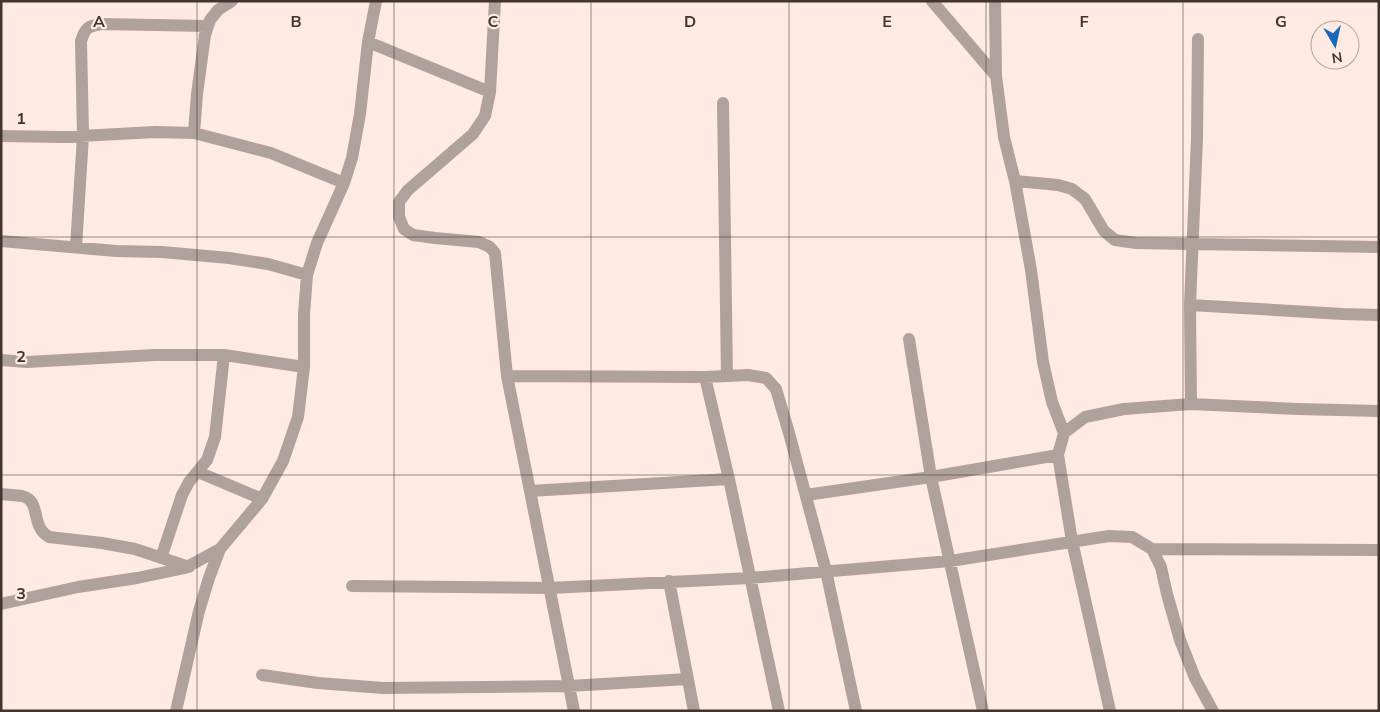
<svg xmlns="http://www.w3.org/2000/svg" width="1380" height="712" font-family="Mulish,sans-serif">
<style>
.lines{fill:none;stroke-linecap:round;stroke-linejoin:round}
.minor{stroke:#afa19c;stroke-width:12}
.grid{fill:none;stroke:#423530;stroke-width:1;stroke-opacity:0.55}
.grid-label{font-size:16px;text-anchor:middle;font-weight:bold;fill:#423530;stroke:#feeae2;stroke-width:4.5;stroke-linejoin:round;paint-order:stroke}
</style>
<rect width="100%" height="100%" fill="#feeae2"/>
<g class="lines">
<path class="minor" d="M495 1 490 92 485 116 473 134 408 190 399 202V217L404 229 413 235 435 238 479 242 490 247 495 253 507 376 574 711
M932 1 996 76
M995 1 996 76 1004 137 1015 181 1031 270 1043 362 1052 402 1064 433
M368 42 490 92
M723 103 727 376
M194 133 197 94 205 35 210 20 218 10 232 1
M1 136 62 137 155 132 194 133 271 153 344 183
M1015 181 1058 185 1072 189 1085 199 1104 231 1115 240 1136 243 1192 244 1379 247
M1 241 116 251 162 252 229 258 268 264 307 275
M76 247 83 136 81 41C85 28 88 26 101 24L208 26
M1190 305 1343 314 1379 315
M909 339 931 477 983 711
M1 360 27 362 155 355H224L304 367
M507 376 705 377 748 375 766 378 776 389 789 433 826 571 856 711
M705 377 729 479 779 711
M1191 404 1190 305 1197 139 1198 39
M1058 455 1072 541 1110 711
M198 472 262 499
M530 491 729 479
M1 494C8 495 15 495 22 496 40 500 32 521 43 532 44 534 47 535 49 537L102 543 135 549 189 567
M806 495 931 477 1058 455 1064 433 1085 417 1124 409 1191 404 1298 409 1379 411
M1152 549 1379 550
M161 558 182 495 189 482 207 460 215 437 224 355
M669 581 694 711
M352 586 550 588 750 578 950 561 1109 536 1132 537 1152 549 1161 567 1167 594 1180 640 1195 678 1213 711
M1 604 78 587 137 578 185 568 220 549 262 499 283 461 298 417 304 367V314L307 275 317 243 344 183 352 158 360 114 368 42 376 1
M262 675 318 683 383 688 569 686 688 679
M176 711 199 611 209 578 220 549"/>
</g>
<path class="grid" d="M197 1V711M394 1V711M591 1V711M789 1V711M986 1V711M1183 1V711M1 237H1379M1 475H1379"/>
<g class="grid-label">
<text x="99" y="27">A</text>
<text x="296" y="27">B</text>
<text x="493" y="27">C</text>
<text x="690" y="27">D</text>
<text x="887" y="27">E</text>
<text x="1084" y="27">F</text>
<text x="1281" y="27">G</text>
<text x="21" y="124">1</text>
<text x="21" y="362">2</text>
<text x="21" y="599">3</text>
</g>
<rect width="1380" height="712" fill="none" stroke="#423530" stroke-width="5"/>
<g transform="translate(1335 45) rotate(171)"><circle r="24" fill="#feeae2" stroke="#b3a29b"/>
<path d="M0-4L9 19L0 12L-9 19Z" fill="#1969b8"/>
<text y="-8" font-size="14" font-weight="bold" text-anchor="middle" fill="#423530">N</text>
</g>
</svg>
